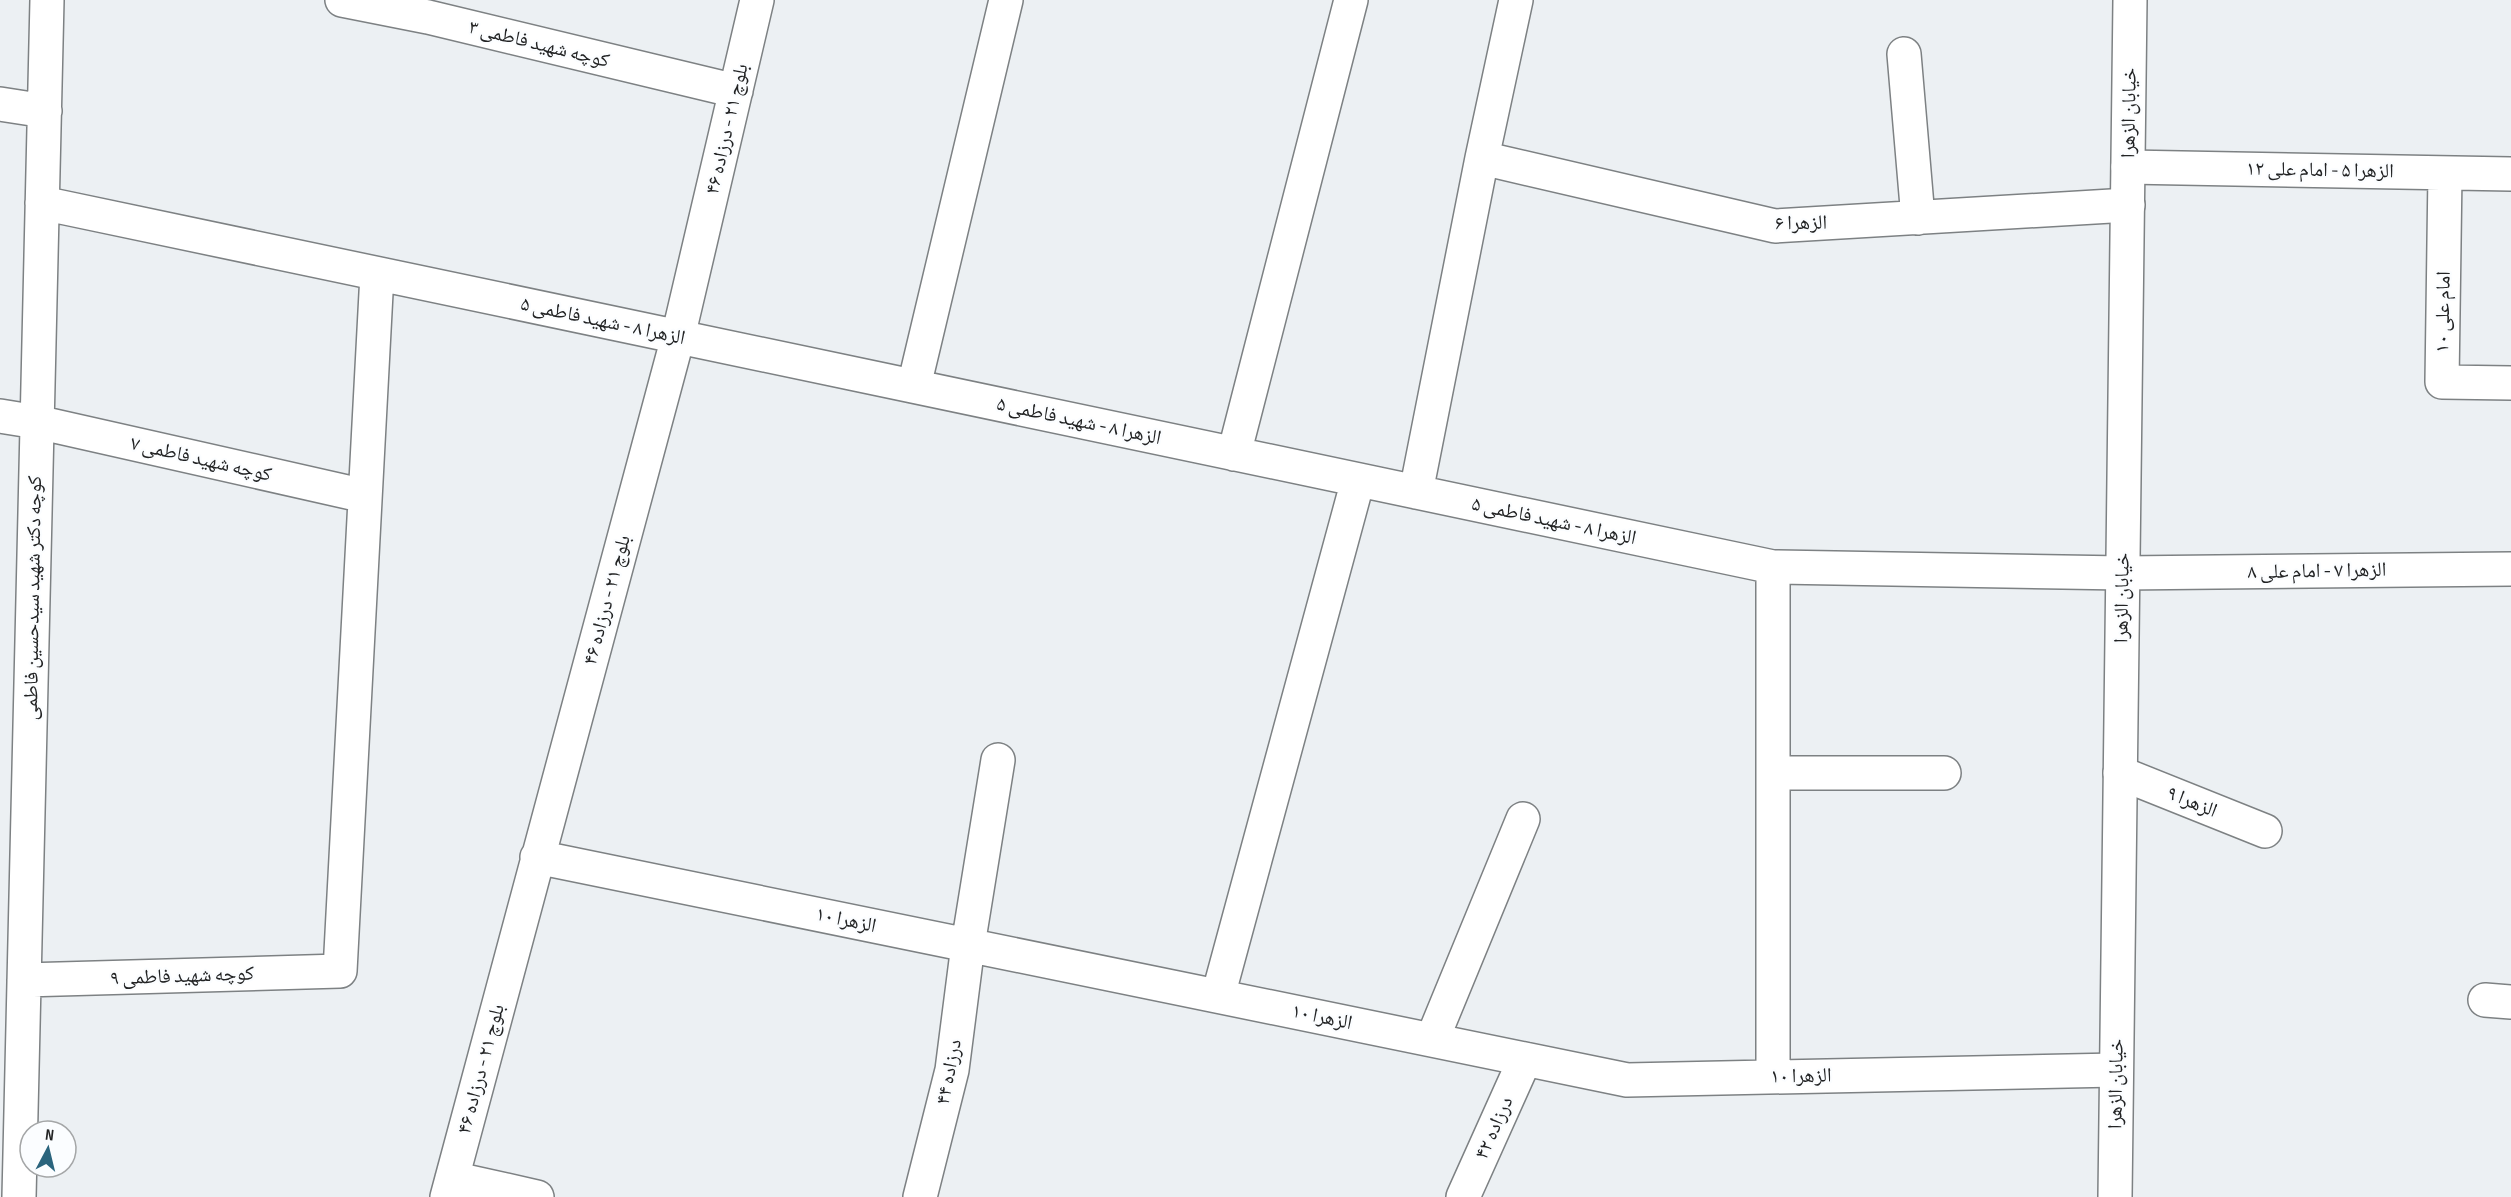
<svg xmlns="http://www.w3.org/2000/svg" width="2511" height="1197" font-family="'Sofia Sans Condensed','Noto Naskh Arabic',sans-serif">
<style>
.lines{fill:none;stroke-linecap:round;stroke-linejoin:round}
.minor-casing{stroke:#7d8183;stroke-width:36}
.tertiary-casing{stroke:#7d8183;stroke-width:36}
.minor{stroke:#fff;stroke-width:33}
.tertiary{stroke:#fff;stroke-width:33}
.labels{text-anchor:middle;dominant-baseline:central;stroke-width:4.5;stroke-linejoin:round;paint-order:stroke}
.street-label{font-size:20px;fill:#222324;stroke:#fbfdff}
</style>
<rect width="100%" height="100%" fill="#ecf0f3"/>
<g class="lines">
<g class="minor-casing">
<path id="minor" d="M342 0 428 17 736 91
M1904 54 1918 218
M0 104 45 111
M1482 158 1775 226 2128 205
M2128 167 2511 174
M2445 173 2442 382 2511 383
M42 203 1773 567 2123 573 2511 569
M914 386 1006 0
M0 416 37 422 365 496
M1234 454 1351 0
M1416 492 1482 158 1516 0
M1773 567V1077
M1773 773H1944
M2120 773 2265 831
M537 857 1627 1080 2116 1070
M24 980 340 971 377 274
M1218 996 1358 480
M2485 1000 2511 1002
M1432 1040 1523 819
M452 1178 537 1197
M19 1197 47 0
M447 1197 678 337 757 0
M920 1197 952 1070 968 945 998 760
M1463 1197 1525 1059"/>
</g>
<g class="tertiary-casing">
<path id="tertiary" d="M2115 1197 2130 0"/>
</g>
<use href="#minor" class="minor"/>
<use href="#tertiary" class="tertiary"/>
</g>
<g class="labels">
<g class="street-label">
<text transform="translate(539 44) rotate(14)">کوچه شهید فاطمی ۳</text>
<text transform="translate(2129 113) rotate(-89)">خیابان الزهرا</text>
<text transform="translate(727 129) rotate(-77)">بلوچ ۲۱ - درزاده ۴۶</text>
<text transform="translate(2320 170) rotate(1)">الزهرا ۵ - امام علی ۱۲</text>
<text transform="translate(1801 223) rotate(-1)">الزهرا ۶</text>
<text transform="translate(2443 312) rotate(-89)">امام علی ۱۰</text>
<text transform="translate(603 321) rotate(12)">الزهرا ۸ - شهید فاطمی ۵</text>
<text transform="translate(1079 421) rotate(12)">الزهرا ۸ - شهید فاطمی ۵</text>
<text transform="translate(201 459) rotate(13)">کوچه شهید فاطمی ۷</text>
<text transform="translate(1554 521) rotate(12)">الزهرا ۸ - شهید فاطمی ۵</text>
<text transform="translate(2317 571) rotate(-1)">الزهرا ۷ - امام علی ۸</text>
<text transform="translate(33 598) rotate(-89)">کوچه دکتر شهید سیدحسین فاطمی</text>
<text transform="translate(2122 598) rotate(-89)">خیابان الزهرا</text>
<text transform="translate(607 600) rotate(-75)">بلوچ ۲۱ - درزاده ۴۶</text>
<text transform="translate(2192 802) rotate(22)">الزهرا ۹</text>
<text transform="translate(846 920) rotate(12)">الزهرا ۱۰</text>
<text transform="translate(182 976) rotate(-2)">کوچه شهید فاطمی ۹</text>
<text transform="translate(1322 1017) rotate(12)">الزهرا ۱۰</text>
<text transform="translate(481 1069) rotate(-75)">بلوچ ۲۱ - درزاده ۴۶</text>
<text transform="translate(949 1072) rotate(-79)">درزاده ۴۴</text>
<text transform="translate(1801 1076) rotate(-1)">الزهرا ۱۰</text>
<text transform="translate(2116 1084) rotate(-89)">خیابان الزهرا</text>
<text transform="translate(1494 1128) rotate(-66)">درزاده ۴۲</text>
</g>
</g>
<g transform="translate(48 1149) rotate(7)"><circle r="28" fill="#fbfdff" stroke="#a4a6a7" stroke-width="1.5"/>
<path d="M0-4.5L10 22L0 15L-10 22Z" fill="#2a647d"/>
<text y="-9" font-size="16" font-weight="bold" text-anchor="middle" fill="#222324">N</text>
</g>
</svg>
